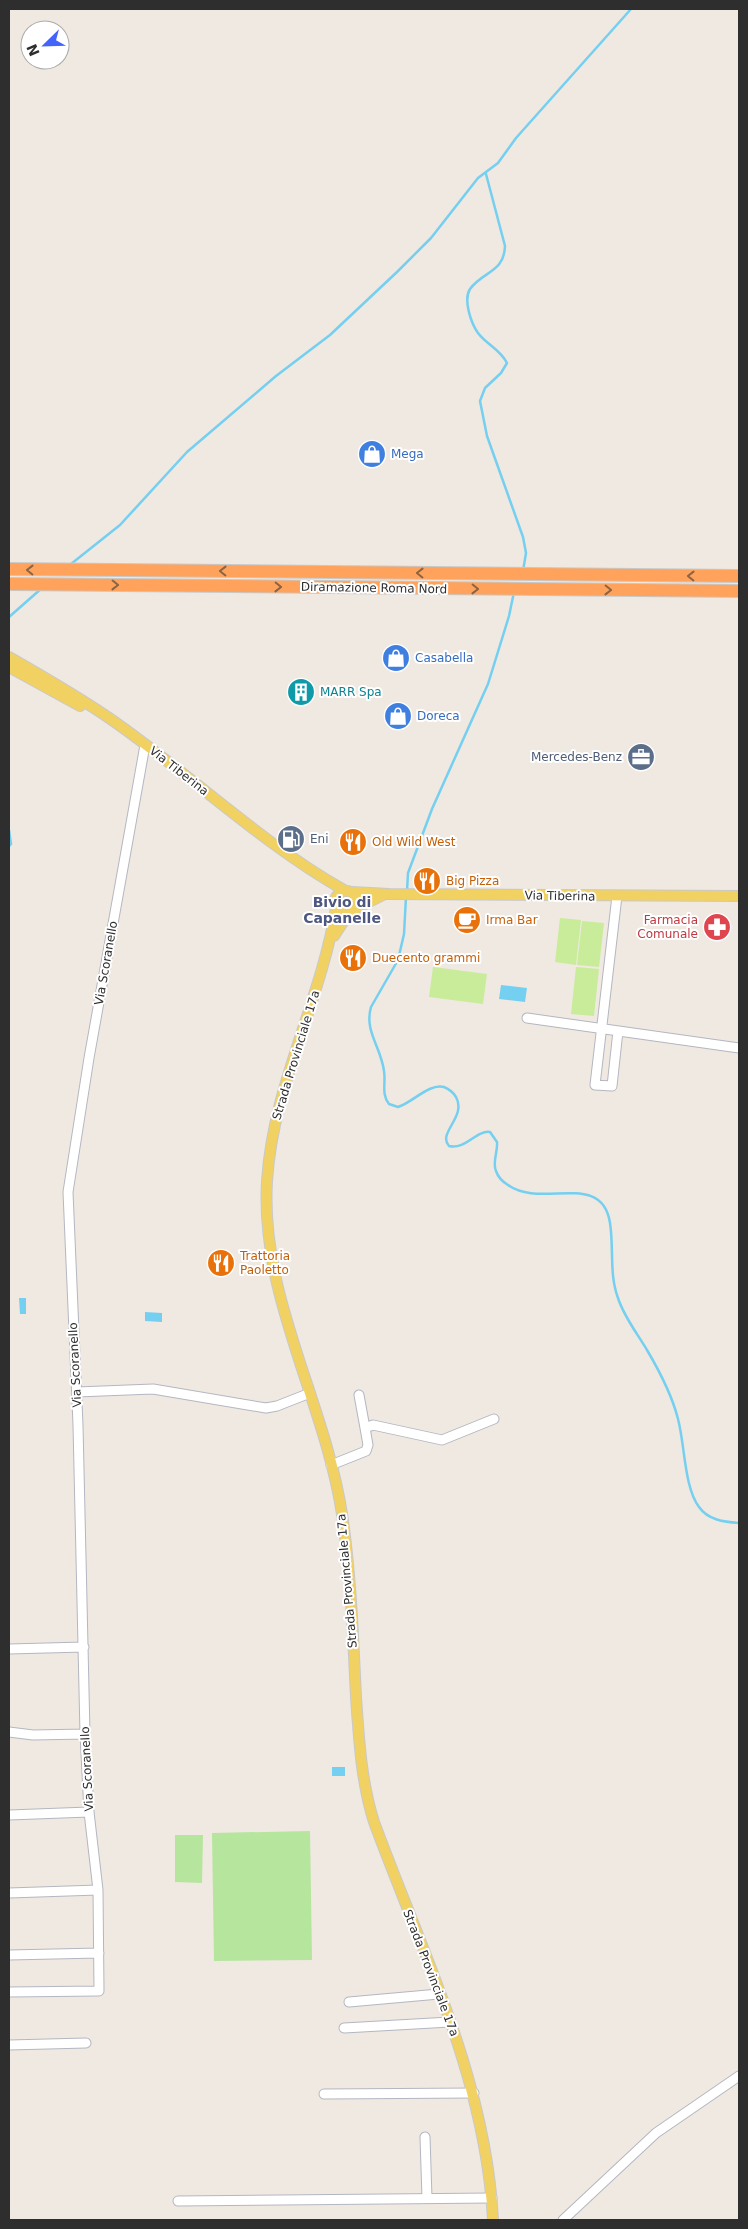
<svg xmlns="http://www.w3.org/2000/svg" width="748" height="2229" font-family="'DejaVu Sans',sans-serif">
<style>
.green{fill:#b6e59e}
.pitch{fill:#c9ec9a}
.water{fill:#75cff0}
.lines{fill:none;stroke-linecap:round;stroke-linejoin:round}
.stream{stroke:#75cff0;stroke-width:2.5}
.minor-casing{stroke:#b4b7c1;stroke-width:11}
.major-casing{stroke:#c9c9c9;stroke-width:12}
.highway-casing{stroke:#c9c9c9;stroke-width:14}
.minor{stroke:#fff;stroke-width:9}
.major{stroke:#f2d163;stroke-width:10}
.highway{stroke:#ffa35c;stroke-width:12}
.oneway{stroke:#8c6343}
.labels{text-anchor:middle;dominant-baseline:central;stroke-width:4;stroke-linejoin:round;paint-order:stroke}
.shop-label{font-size:12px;fill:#366cbe;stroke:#fff;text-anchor:start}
.street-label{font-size:12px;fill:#2e2e2e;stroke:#fff}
.culture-label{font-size:12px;fill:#0d838f;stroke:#fff;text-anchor:start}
.service-label{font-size:12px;fill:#4e5e75;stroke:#fff;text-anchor:end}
.food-label{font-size:12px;fill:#c56008;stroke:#fff;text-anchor:start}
.health-label{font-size:12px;fill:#be3a42;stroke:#fff;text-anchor:end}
.neighbourhood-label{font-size:14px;font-weight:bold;fill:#4d5680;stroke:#fff}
</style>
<rect width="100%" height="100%" fill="#efe9e1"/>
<path class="green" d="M310 1831 312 1960 214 1961 212 1833Z
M175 1835H203L202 1883 175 1882Z"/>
<path class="pitch" d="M560 918 581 920 576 965 555 962Z
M582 921 604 923 599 967 577 965Z
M433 967 487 974 483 1004 429 997Z
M576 967 599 969 594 1016 571 1014Z"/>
<path class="water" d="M501 985 527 988 525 1002 499 999Z
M19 1298H26V1314H20Z
M145 1312 162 1313V1322L145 1321Z
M332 1767H345V1776H332Z"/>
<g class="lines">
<path class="stream" d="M486 174 505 246C504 273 483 271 470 289 463 300 471 323 478 333 487 345 500 349 507 363L501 373 485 388 480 401 487 436 523 537 526 553 523 571
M71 564 120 525 187 452 276 376 330 335 397 272 431 238 478 178 498 163 516 138 631 9
M9 617 42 588
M9 830 11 844 9 846
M407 891 408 873 432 809 488 684 509 616 514 592
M406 897 404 934 398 960 371 1007C364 1031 381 1047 384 1071 386 1083 381 1094 389 1104L398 1107C412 1103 429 1083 444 1087 449 1089 453 1092 456 1097 467 1117 437 1133 449 1146 466 1150 476 1130 490 1132L497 1142C498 1152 492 1162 496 1171 498 1177 503 1182 508 1185 541 1209 602 1170 610 1223 614 1248 609 1274 618 1298 624 1317 637 1333 647 1350 660 1372 672 1395 678 1419 685 1445 684 1487 699 1507 708 1520 724 1522 739 1523"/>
<g class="minor-casing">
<path id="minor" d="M617 896 595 1085 612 1086 618 1031
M527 1018 739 1048
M77 1392 153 1389 266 1408 277 1406 310 1393
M359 1395 365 1428
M331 1465 366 1451 368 1445 365 1428 373 1425 442 1440 494 1419
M9 1649 84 1647
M9 1732 33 1735 85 1734
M9 1815 89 1812
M9 1893 98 1890
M9 1955 99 1953
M9 1992 99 1991 98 1890 89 1812 85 1734 78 1425 68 1192 89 1058 145 745
M349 2002 439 1994
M344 2028 450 2022
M9 2045 86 2043
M324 2094 474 2093
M425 2137 427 2198
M178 2201 492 2198
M563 2220 656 2133 739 2076"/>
</g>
<g class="major-casing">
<path id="major" d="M9 657C44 677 79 697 112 720 191 775 261 843 344 890
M9 667 80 706
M335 902a11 11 0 1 1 22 0a11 11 0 1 1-22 0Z
M352 892 389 894 739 896
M336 908C321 1001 273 1085 267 1181 260 1297 325 1402 342 1514 351 1574 353 1636 356 1697 359 1739 361 1781 374 1822 422 1952 486 2080 493 2220
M355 909 383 895
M334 936 349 913"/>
</g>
<g class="highway-casing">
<path id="highway" d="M9 569 739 576
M9 584 739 591"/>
</g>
<use href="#minor" class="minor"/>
<use href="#major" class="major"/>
<use href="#highway" class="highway"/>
</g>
<defs><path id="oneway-chevron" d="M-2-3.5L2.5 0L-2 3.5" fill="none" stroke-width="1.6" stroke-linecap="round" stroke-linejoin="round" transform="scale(1.25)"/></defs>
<g class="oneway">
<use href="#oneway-chevron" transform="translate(30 570) rotate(-179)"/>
<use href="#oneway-chevron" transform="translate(223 571) rotate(-179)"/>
<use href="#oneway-chevron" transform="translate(420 573) rotate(-179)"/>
<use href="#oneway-chevron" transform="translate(691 576) rotate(-179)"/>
<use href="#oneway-chevron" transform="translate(115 585) rotate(1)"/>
<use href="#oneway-chevron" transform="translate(278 587) rotate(1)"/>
<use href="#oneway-chevron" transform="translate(475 589) rotate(1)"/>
<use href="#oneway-chevron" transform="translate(608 590) rotate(1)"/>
</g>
<defs>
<g id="shop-disc" transform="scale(1.4375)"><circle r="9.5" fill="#3f7fe0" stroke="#fff"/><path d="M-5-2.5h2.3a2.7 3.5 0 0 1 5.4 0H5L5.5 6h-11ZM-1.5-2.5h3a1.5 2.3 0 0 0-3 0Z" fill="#fff"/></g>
<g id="building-disc" transform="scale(1.4375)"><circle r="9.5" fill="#0f9aa8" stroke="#fff"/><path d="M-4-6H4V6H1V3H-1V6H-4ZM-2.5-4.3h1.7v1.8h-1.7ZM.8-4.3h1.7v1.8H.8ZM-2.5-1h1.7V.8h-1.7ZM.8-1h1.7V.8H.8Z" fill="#fff"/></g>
<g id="office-disc" transform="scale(1.4375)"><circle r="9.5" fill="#5c6f8a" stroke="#fff"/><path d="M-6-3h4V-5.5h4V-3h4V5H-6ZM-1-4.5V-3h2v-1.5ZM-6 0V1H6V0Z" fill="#fff"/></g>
<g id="fuel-disc" transform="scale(1.4375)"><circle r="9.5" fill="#5c6f8a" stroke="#fff"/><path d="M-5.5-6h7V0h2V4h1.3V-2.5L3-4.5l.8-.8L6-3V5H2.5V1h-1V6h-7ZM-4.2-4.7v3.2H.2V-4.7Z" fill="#fff"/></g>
<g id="restaurant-disc" transform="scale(1.4375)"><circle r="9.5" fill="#e8710a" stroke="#fff"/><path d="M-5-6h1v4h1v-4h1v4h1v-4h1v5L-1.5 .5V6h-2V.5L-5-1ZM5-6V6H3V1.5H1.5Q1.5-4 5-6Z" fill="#fff"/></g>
<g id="cafe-disc" transform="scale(1.4375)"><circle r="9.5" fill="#e8710a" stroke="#fff"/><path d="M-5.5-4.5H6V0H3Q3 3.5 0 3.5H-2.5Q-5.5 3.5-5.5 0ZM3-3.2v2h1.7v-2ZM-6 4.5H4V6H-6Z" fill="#fff"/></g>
<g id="pharmacy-disc" transform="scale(1.4375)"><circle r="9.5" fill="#e0444e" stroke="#fff"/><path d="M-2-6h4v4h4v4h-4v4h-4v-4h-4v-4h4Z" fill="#fff"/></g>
</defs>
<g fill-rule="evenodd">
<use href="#shop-disc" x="372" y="454"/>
<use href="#shop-disc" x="396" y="658"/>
<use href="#building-disc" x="301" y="692"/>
<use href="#shop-disc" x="398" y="716"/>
<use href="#office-disc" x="641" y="757"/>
<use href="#fuel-disc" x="291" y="839"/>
<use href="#restaurant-disc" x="353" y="842"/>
<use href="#restaurant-disc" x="427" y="881"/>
<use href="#cafe-disc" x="467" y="920"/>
<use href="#pharmacy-disc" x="717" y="927"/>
<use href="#restaurant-disc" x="353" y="958"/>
<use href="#restaurant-disc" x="221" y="1263"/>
</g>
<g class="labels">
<g class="shop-label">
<text x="391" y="454">Mega</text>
<text x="415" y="658">Casabella</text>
<text x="417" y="716">Doreca</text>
</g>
<g class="street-label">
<text transform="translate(374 588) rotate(1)">Diramazione Roma Nord</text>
<text transform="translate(179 771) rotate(38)">Via Tiberina</text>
<text transform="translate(560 896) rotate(1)">Via Tiberina</text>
<text transform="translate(106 963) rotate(-80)">Via Scoranello</text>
<text transform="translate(296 1055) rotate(-73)">Strada Provinciale 17a</text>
<text transform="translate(75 1365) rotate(-93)">Via Scoranello</text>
<text transform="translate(347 1581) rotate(-95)">Strada Provinciale 17a</text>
<text transform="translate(87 1769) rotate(-93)">Via Scoranello</text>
<text transform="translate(431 1973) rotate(69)">Strada Provinciale 17a</text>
</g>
<g class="culture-label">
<text x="320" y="692">MARR Spa</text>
</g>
<g class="service-label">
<text x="622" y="757">Mercedes-Benz</text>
<text x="310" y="839" text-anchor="start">Eni</text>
</g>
<g class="food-label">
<text x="372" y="842">Old Wild West</text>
<text x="446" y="881">Big Pizza</text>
<text x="486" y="920">Irma Bar</text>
<text x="372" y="958">Duecento grammi</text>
<text x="240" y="1256">Trattoria<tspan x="240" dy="14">Paoletto</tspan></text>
</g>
<g class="health-label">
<text x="698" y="920">Farmacia<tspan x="698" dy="14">Comunale</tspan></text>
</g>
<g class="neighbourhood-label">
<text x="342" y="902">Bivio di<tspan x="342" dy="16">Capanelle</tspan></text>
</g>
</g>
<rect width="748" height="2229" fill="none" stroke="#2e2e2e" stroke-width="20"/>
<g transform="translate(45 45) rotate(247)"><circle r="24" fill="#ffffff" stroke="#ababab"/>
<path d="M0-4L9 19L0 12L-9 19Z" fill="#4264fb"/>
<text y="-8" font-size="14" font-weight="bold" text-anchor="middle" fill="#2e2e2e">N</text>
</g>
</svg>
